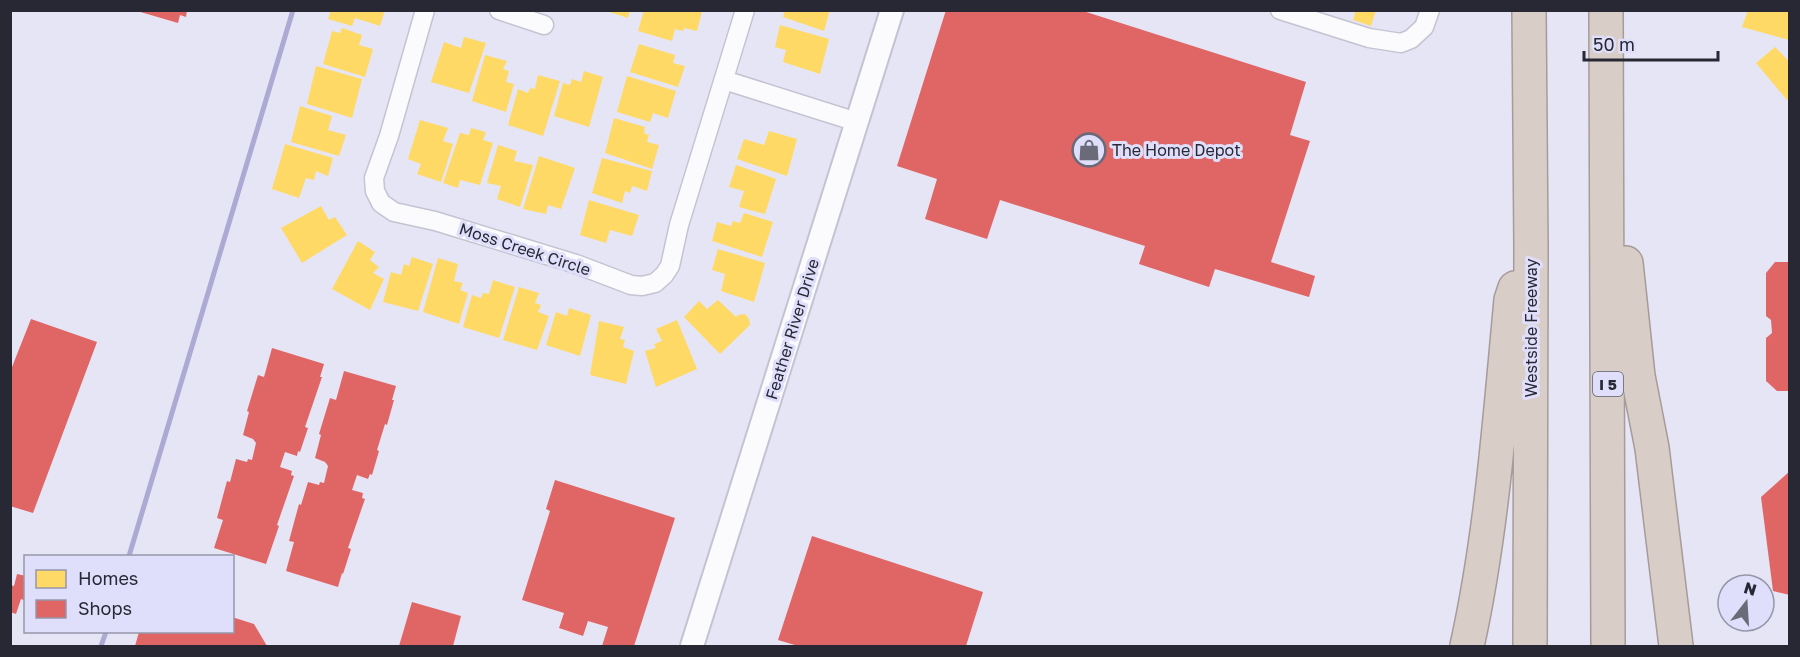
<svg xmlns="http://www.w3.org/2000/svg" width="1800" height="657" font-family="'Golos Text',sans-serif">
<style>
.homes{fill:#ffd966}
.shops{fill:#e06666}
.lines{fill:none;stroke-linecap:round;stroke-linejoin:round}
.stream{stroke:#acaad3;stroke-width:5}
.minor-casing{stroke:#c4c3d1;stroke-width:21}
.tertiary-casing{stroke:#c4c3d1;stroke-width:26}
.motorway-casing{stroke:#a69b9a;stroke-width:36}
.minor{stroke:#fbfbfe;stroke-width:18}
.tertiary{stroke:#fbfbfe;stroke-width:22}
.motorway{stroke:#d8cec7;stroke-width:33}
.labels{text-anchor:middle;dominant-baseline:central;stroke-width:6;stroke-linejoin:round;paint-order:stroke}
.shield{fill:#e0dffb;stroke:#5f5f70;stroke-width:1.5}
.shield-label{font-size:15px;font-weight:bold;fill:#282834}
.poi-label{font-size:16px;fill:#282834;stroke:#e0dffb;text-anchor:start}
.street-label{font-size:16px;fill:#282834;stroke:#e0dffb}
</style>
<rect width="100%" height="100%" fill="#e6e5f5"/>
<path class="homes" d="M331 10H385L380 26 355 18 352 26 328 19Z
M603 10H630L628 18Z
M644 10H701L702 11 697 31 684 28 683 31 675 29 672 41 638 31Z
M785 10H830L824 31 783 17Z
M1356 10H1376L1371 26 1353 20Z
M1748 10H1790L1789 40 1742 27Z
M780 25 829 39 820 74 783 62 786 50 775 47Z
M342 28 362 35 359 45 373 49 365 77 323 64 332 31 340 33Z
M464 37 486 43 469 93 431 82 444 42 461 48Z
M639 44 675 55 673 63 685 66 678 87 630 72Z
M1775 47 1790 62V98L1787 100 1756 63Z
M485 55 507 61 503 69 509 71 506 82 514 84 506 112 472 101Z
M316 66 362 79 352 118 307 104Z
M584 71 603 77 589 127 554 116 563 83 570 85 572 79 581 82Z
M538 75 560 81 543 136 508 125 518 89 528 93 530 88 535 89Z
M627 76 676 91 668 118 653 113 650 122 617 112Z
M300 106 332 116 328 130 346 135 339 156 291 142Z
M614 118 645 127 644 133 649 135 647 142 659 145 652 169 605 153Z
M420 120 448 128 443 141 453 144 441 182 417 174 421 164 408 159Z
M471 128 486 132 483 140 493 143 480 185 460 180 458 188 443 183 460 133 469 135Z
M769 131 797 139 787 176 737 159 744 139 764 145Z
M285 144 333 158 328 176 316 171 314 180 306 178 299 198 272 189Z
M498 145 517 151 514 161 533 165 520 207 497 199 501 186 487 183Z
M539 156 575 168 561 209 548 205 546 214 523 209Z
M602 158 652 171 647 191 632 186 630 193 625 191 622 203 592 193Z
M736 165 776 179 765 214 739 207 744 191 729 187Z
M589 200 639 215 632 236 610 230 606 243 580 235Z
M321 206 329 220 335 217 347 235 302 263 281 228Z
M744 213 773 222 762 257 712 241 717 222 731 226 733 221 740 223Z
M358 241 375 252 370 260 379 267 373 273 384 279 370 310 332 289Z
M718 249 765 263 754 302 721 291 725 274 712 270Z
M412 257 433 264 418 311 383 302 391 272 401 275 404 264 409 266Z
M438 258 458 264 454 281 463 283 460 290 468 293 459 324 423 312Z
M493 280 515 287 499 338 463 327 472 295 481 298 483 293 489 294Z
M519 287 539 293 535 303 541 305 538 312 549 316 537 350 503 340Z
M718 300 736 317 738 315 745 314 749 319 750 325 720 354 684 317 699 301 707 309Z
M569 308 591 315 580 356 546 345 556 312 567 316Z
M677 320 697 369 656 387 645 351 656 348 654 344 662 341 656 329Z
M599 321 624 327 620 339 625 340 623 347 634 351 626 384 590 375Z"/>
<path class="shops" d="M187 10 186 17 180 15 178 23 137 11Z
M946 10H1080L1306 82 1290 135 1310 141 1271 262 1315 276 1309 297 1215 269 1209 287 1139 264 1145 246 1000 200 987 239 925 219 937 179 897 166Z
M1775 262H1790V391H1777L1766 381V338L1772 333 1771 320 1766 316V273Z
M31 319 97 342 33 513 10 506V372Z
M272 348 324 364 320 377H322L305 427 308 428 300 452 298 451 297 456 285 452 280 467 292 471 291 475 294 476 277 525 279 526 266 564 214 548 223 520 217 518 227 481 230 482 236 459 247 462 248 459 252 460 256 443 253 439 243 435 249 412 247 411 258 375 264 377Z
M344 371 396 386 392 400H394L387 425 385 424 377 450 379 451 372 475 370 474 368 479 357 475 352 490 363 493 362 498 365 499 348 548 351 549 343 574 342 573 338 587 286 571 294 542 289 541 299 504 301 505 308 482 319 485 320 482 324 483 328 466 325 462 315 458 321 435 319 434 330 398 336 400Z
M1790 471V595L1773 591 1761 497Z
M555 480 675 518 634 646H602L608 627 588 621 583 636 559 628 564 613 522 600 550 511 546 509Z
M812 536 983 592 966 646H798L778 640Z
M17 574 26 576V601L21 599 16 614 10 612V585L14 586Z
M412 602 461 616 453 646H399Z
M232 617 254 624 267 646H135L139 632H232Z"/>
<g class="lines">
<path class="stream" d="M129 556 293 10
M101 646 106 632"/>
<g class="minor-casing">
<path id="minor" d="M425 10 389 136 374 178 375 191 381 203 394 212 435 221 576 264 631 285 642 286 655 283 664 275 670 266 679 225 745 10
M499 10 544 25
M1280 10 1369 38 1401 43 1411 39 1424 27 1430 10
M724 80 857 122"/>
</g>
<g class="tertiary-casing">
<path id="tertiary" d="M692 646 892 10"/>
</g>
<g class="motorway-casing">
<path id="motorway" d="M1529 10 1531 247 1530 646
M1606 10 1608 646
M1626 263 1638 376 1652 448 1676 646
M1467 646C1492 533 1500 416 1511 300L1515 288"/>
</g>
<use href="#minor" class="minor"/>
<use href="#tertiary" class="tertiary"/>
<use href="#motorway" class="motorway"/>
</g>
<defs>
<g id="shop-ring" transform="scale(1.725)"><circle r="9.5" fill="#e0dffb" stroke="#6a6a78" stroke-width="1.5"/><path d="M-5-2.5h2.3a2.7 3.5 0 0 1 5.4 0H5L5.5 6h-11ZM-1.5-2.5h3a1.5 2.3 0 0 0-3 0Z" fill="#6a6a78"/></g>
</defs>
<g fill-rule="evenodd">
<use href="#shop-ring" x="1089" y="150"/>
</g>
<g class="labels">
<rect class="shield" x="1593" y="372" width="30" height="24" rx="4.5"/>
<g class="shield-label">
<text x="1608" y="384">I 5</text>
</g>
<g class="poi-label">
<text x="1112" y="150">The Home Depot</text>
</g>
<g class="street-label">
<text transform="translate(525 249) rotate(18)">Moss Creek Circle</text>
<text transform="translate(1531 328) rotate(-90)">Westside Freeway</text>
<text transform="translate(792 329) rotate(-73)">Feather River Drive</text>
</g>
</g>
<rect width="1800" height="657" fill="none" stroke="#282834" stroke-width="24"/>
<rect x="24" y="555" width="210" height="78" fill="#e0dffb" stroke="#9696ab" stroke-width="1.5"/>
<rect x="36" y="570" width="30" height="18" fill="#ffd966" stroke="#9696ab" stroke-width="1.5"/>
<text x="78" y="585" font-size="18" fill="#282834">Homes</text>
<rect x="36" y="600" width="30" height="18" fill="#e06666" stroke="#9696ab" stroke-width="1.5"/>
<text x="78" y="615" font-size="18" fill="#282834">Shops</text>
<g transform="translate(1746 603) rotate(17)"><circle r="28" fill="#e0dffb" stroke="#9696ab" stroke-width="1.5"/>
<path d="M0-4.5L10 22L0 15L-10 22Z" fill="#6a6a78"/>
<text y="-9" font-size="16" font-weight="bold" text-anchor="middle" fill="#282834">N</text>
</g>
<path d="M1584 51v9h134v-9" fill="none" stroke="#282834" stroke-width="3"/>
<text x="1593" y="51" font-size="18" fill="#282834" stroke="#e0dffb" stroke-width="4.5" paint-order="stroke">50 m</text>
</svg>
